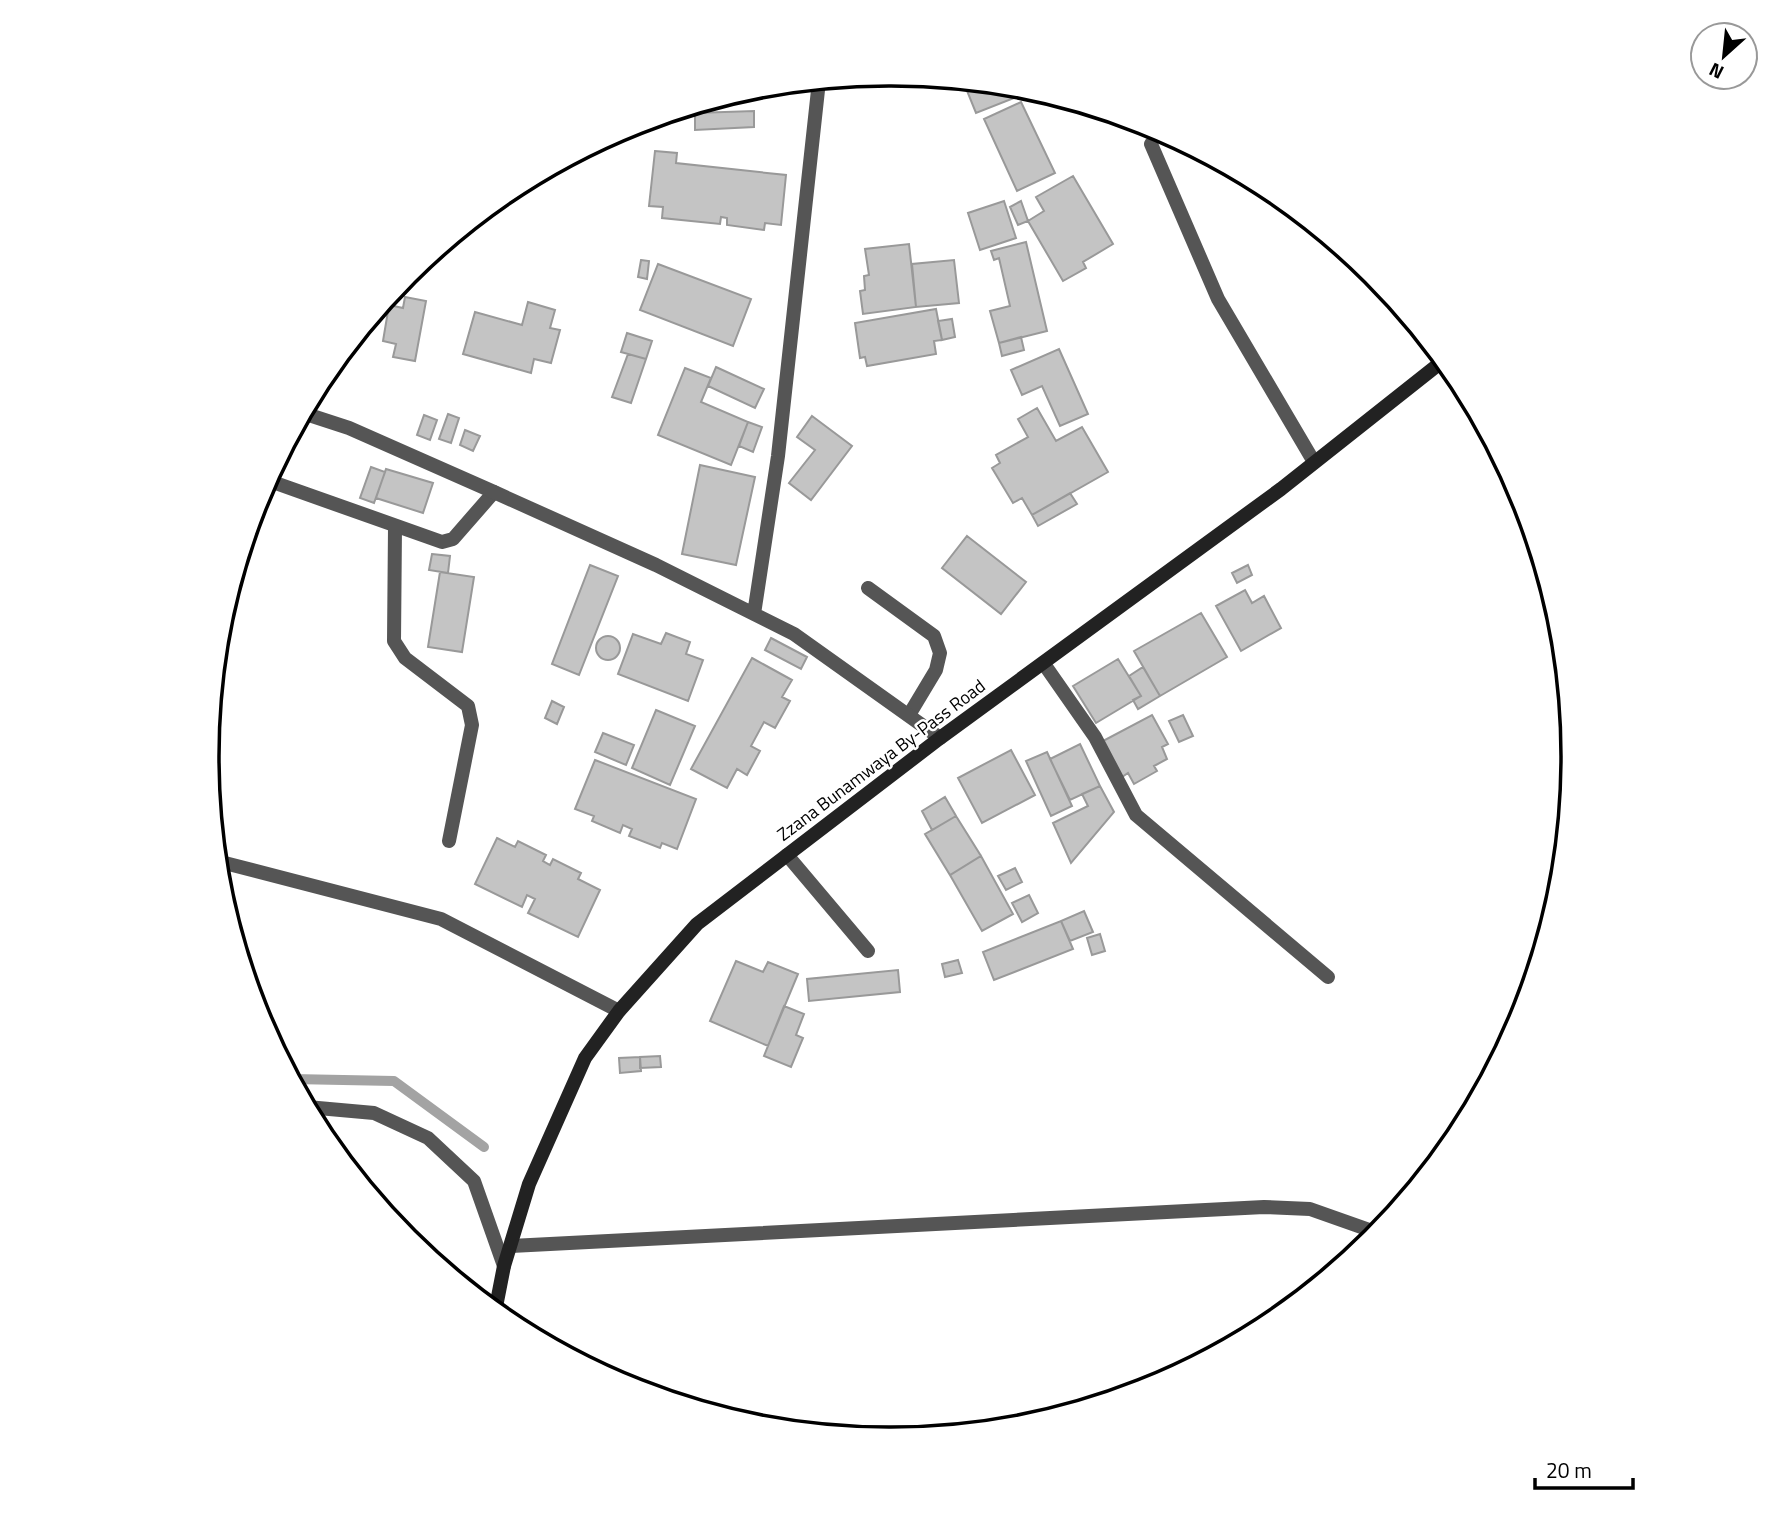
<svg xmlns="http://www.w3.org/2000/svg" width="1780" height="1513" font-family="'Titillium Web',sans-serif">
<style>
.lines{fill:none;stroke-linecap:round;stroke-linejoin:round}
.stream{stroke:#a3a3a3;stroke-width:10}
.building{fill:#c4c4c4;stroke:#999;stroke-width:2}
.lane{stroke:#555;stroke-width:14}
.street{stroke:#555;stroke-width:14}
.secondary{stroke:#222;stroke-width:14}
.labels{text-anchor:middle;dominant-baseline:central;stroke-width:5;stroke-linejoin:round;paint-order:stroke}
.street-label{font-size:18px;fill:#000;stroke:#fff}
.rim{fill:none;stroke:#000;stroke-width:3.5}
</style>
<rect width="100%" height="100%" fill="#fff"/>
<g class="lines">
<path class="stream" d="M292 1079 394 1081 484 1147"/>
</g>
<path class="building" d="M963 81 1024 87 1034 90 976 113Z
M1021 102 1055 173 1017 191 984 119Z
M754 111V127L695 130V113Z
M655 151 677 153 676 163 786 175 781 225 765 223 764 230 727 225V218L721 217 720 224 662 218 663 207 649 206Z
M1073 176 1113 244 1083 262 1086 268 1063 281 1028 221 1044 211 1036 197Z
M1004 201 1016 238 980 250 968 213Z
M1021 201 1028 221 1018 225 1010 207Z
M1026 242 1047 331 999 343 990 311 1010 306 999 258 994 260 991 251Z
M909 244 916 307 863 314 860 291 865 290 864 276 869 275 865 249Z
M641 260 649 261 647 279 638 277Z
M954 260 959 303 916 307 912 264Z
M658 264 751 299 733 346 640 310Z
M405 297 426 301 415 361 393 357 396 344 383 341 389 305 403 308Z
M528 302 555 310 550 328 560 330 551 363 534 359 531 373 463 354 475 312 522 325Z
M936 309 942 340 934 341 936 354 867 366 865 357 860 358 855 323Z
M952 319 955 337 942 340 938 321Z
M627 333 652 341 646 359 621 352Z
M1021 337 1024 350 1002 356 999 343Z
M1059 349 1088 414 1060 426 1042 386 1022 395 1011 370Z
M628 354 646 359 631 403 612 397Z
M716 367 764 389 755 408 708 386Z
M685 368 711 378 701 402 748 422 731 465 658 435Z
M1037 408 1056 441 1082 427 1108 472 1032 515 1022 498 1013 503 992 468 1000 463 996 455 1028 437 1018 419Z
M448 414 459 418 451 443 439 439Z
M424 415 437 420 430 440 417 435Z
M812 416 852 446 811 500 789 483 815 450 797 437Z
M748 422 762 427 753 452 739 446Z
M465 430 480 436 473 451 460 445Z
M700 465 755 477 736 565 682 554Z
M371 467 385 472 374 503 360 498Z
M386 469 433 483 423 513 376 498Z
M1070 493 1077 504 1038 526 1032 515Z
M967 536 1026 582 1001 614 942 568Z
M432 554 450 556 448 573 429 570Z
M590 565 618 576 579 675 552 664Z
M1248 565 1252 575 1237 583 1232 573Z
M440 572 474 577 462 652 428 647Z
M1245 590 1252 603 1264 596 1281 628 1241 651 1216 606Z
M1201 613 1227 657 1160 696 1134 651Z
M666 633 690 642 686 654 703 660 688 701 618 674 633 634 661 644Z
M596 648a12 12 0 1 1 24 0a12 12 0 1 1-24 0Z
M771 638 807 657 801 669 765 650Z
M752 658 792 680 782 697 790 701 775 728 764 722 751 746 760 751 747 775 737 769 727 788 691 769Z
M1118 659 1141 696 1096 723 1073 686Z
M1143 667 1160 696 1138 709 1133 700 1141 696 1129 676Z
M552 701 564 707 557 724 545 718Z
M656 710 695 726 670 785 632 768Z
M1152 715 1168 744 1162 747 1167 759 1154 766 1157 771 1134 784 1128 773 1122 777 1103 741Z
M1183 715 1193 736 1179 742 1169 721Z
M603 733 634 745 626 765 595 752Z
M1080 744 1100 786 1070 800 1050 759Z
M1011 750 1035 795 982 823 958 778Z
M1047 752 1072 806 1051 816 1026 761Z
M595 760 696 799 677 849 662 843 660 848 629 836 632 829 623 825 620 833 592 821 594 816 575 809Z
M1100 786 1114 812 1071 863 1053 823 1088 806 1082 794Z
M945 797 956 816 932 830 922 811Z
M956 816 981 856 950 875 925 834Z
M497 838 515 847 518 841 546 855 543 861 550 865 553 859 581 873 578 879 600 890 578 937 528 913 535 899 527 895 522 907 475 884Z
M981 856 1013 914 982 931 950 875Z
M1015 868 1022 882 1006 890 998 876Z
M1029 895 1038 913 1022 922 1012 903Z
M1084 911 1093 932 1070 941 1061 921Z
M1061 921 1073 949 994 980 983 952Z
M1100 934 1105 951 1092 955 1087 938Z
M958 960 962 973 945 977 942 964Z
M736 961 763 972 768 962 798 974 768 1046 710 1021Z
M898 970 900 992 809 1001 807 979Z
M784 1006 804 1014 796 1035 803 1038 791 1067 764 1056Z
M660 1056 661 1067 640 1068V1057Z
M640 1057 641 1071 620 1073 619 1058Z"/>
<g class="lines">
<path class="lane" d="M267 480 442 542 453 539 494 492
M395 527 394 641 405 658 468 706 472 725 449 841
M868 588 934 636 940 653 936 670 909 715
M787 855 868 951
M217 861 441 919 619 1011"/>
<path class="street" d="M1151 144 1218 299 1314 462
M303 413 349 428 494 492 656 565 794 634 940 738
M754 614 778 456 819 81
M1044 664 1095 737 1136 815 1328 977
M307 1107 374 1113 428 1138 474 1181 504 1266
M511 1246 1264 1207 1310 1209 1378 1233"/>
<path class="secondary" d="M495 1312 504 1266 529 1184 585 1058 619 1011 697 924 940 738 1281 489 1444 360"/>
</g>
<g class="labels">
<g class="street-label">
<text transform="translate(881 760) rotate(-37)">Zzana Bunamwaya By-Pass Road</text>
</g>
</g>
<path d="M0 0H1780V1513H0ZM889 86H891A670 670 0 0 1 1561 756V757A670 670 0 0 1 891 1427H889A670 670 0 0 1 219 757V756A670 670 0 0 1 889 86Z" fill="#fff" fill-rule="evenodd"/>
<path class="rim" d="M889 86H891A670 670 0 0 1 1561 756V757A670 670 0 0 1 891 1427H889A670 670 0 0 1 219 757V756A670 670 0 0 1 889 86Z"/>
<g transform="translate(1724 56) rotate(207)"><circle r="33" fill="#ffffff" stroke="#999999" stroke-width="2"/>
<path d="M0-5L12 26L0 18L-12 26Z" fill="#000000"/>
<text y="-10" font-size="19" font-weight="bold" text-anchor="middle" fill="#000000">N</text>
</g>
<path d="M1535 1478v10h98v-10" fill="none" stroke="#000000" stroke-width="3.5"/>
<text x="1546" y="1478" font-size="21" fill="#000000" stroke="#ffffff" stroke-width="5" paint-order="stroke">20 m</text>
</svg>
